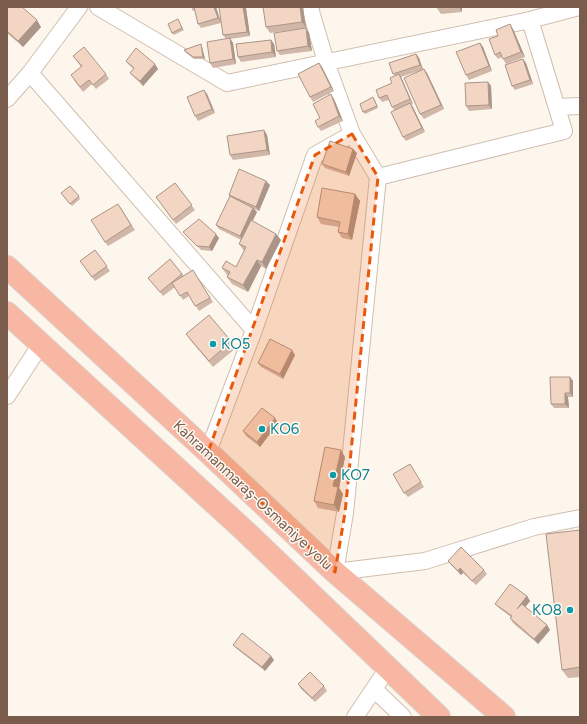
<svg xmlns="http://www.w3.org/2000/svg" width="587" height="724" font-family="Figtree,sans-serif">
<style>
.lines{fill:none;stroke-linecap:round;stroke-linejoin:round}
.minor-casing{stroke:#d1beb0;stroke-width:18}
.highway-casing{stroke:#dad1cd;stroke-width:24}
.minor{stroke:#fff;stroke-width:16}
.highway{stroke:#f7b7a3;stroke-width:22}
.wall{fill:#d1b7a8}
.shaded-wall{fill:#aa9588}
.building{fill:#f3d5c3;stroke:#aa9588}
.marked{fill:#e8590c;fill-opacity:0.2;stroke:#e8590c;stroke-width:3;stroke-dasharray:8 5;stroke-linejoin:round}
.culture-dot{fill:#0f9aa8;stroke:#fffaf3;stroke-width:1.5}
.labels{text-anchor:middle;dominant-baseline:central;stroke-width:3;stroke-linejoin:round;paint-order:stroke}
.culture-label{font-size:15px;fill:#0d838f;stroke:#fffaf3;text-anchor:start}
.street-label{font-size:15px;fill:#7a5c4d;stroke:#fffaf3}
</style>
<rect width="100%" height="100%" fill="#fdf6ec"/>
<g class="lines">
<g class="minor-casing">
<path id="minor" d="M98 7 227 83 530 20 579 7
M310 7 312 15 326 62 352 134 378 177
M530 20 564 131 378 177 345 513 335 572 425 561 534 527 580 518
M30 73 254 330
M7 99 30 73 79 7
M558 107 580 106
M7 396 41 344
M208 452 254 330 315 155 352 134
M374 689 403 717
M355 717 388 668"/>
</g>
<g class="highway-casing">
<path id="highway" d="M7 267 208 452 335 572 504 717
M7 313 246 532 439 717"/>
</g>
<use href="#minor" class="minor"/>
<use href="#highway" class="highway"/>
</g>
<path class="wall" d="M7 7 41 27 23 47 7 33Z
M191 7H216L221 23 201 28 198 24 195 10 193 11Z
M243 7H245L246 8 250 36 230 39 233 43 236 64 213 68 210 63 226 39 223 35Z
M303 7 306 28 270 33 266 27Z
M436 7H462V12L441 14Z
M179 22 184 30 174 35 172 33Z
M513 29 525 57 506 64 502 57 498 59 495 55 498 36Z
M309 33 312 51 280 55 277 51Z
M271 40 274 44 276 57 241 62 238 57Z
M480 43 483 47 492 71 469 80 466 75Z
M201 44 202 47 205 59H194L185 52 184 50Z
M416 54 419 58 423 69 427 73 444 109 424 119 420 114 422 70 401 77 413 104 411 105 425 132 406 141 403 137 394 110 392 107 389 100 382 102 379 98 392 83 395 76 393 74Z
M73 56 106 74 109 79 96 89 92 84 83 92 74 80 81 67Z
M523 59 526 63 533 84 515 90 512 86Z
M126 61 158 69 143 86 130 73 134 69 129 65Z
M319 63 322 67 334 91 313 102 310 97Z
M488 82 491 86 492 109 469 111 466 106Z
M207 94 215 113 198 121 195 116Z
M334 99 343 121 321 131 318 127 320 118Z
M375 100 378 108 365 114 363 112Z
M264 130 267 135 270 155 233 160 230 155Z
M357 153 349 176 325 168 322 164Z
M175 183 195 210 176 224 156 197Z
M270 185 259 211 254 209 257 212 252 221 276 234 281 240 266 269 261 266 248 292 232 284 227 277 228 276 227 275 222 268 236 267 244 251 239 244 241 240 219 229 216 225 230 197 229 195Z
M355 194 360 201 352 240 342 238 338 232 339 227 321 224 317 217Z
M63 196H79L80 199 72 206Z
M121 208 135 230 108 246 105 242Z
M183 232 219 238 212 251 201 250Z
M95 250 110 271 95 281 80 261Z
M170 259 184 276 196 275 213 302 199 311 189 296 183 300 175 287 163 296 148 278Z
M186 334 231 341 236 348 213 367 191 341Z
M295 355 283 379 261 367 258 363Z
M570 377 573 381V397H568L569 408H554L551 404Z
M278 423 260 447 246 436 243 431Z
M345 457 339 488 343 494 339 512 318 508 314 501Z
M410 464 424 487 408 497 404 493Z
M580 530V677L568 678 562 670Z
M448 561 484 570 487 574 476 585 463 573 461 575 451 565Z
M527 596 530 601 525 607 547 625 550 630 538 644 513 623 510 618 511 617 499 608 495 604Z
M233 645 271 656 274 660 265 671 237 649Z
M298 684 324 686 327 691 315 702 301 689Z"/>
<path class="shaded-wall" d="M214 7H216L221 23 218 18Z
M243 7H245L246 8 250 36 247 32Z
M300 7H303L306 28 302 22Z
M459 7H462V12Z
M37 20 41 27 23 47 18 41Z
M510 24 513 29 525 57 521 52Z
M306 28 309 33 312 51 308 46Z
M230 38 233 43 236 64 233 59Z
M271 40 274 44 276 57 272 52Z
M480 43 483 47 492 71 489 66Z
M201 44 202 47 205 59 203 57Z
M416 54 419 58 423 70 420 65Z
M523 59 526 63 533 84 530 80Z
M319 63 322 67 334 91 331 87Z
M155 64 158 69 143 86 140 81Z
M424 69 427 73 444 109 441 105Z
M399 74 402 79 413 104 410 99Z
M488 82 491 86 492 109 489 105Z
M204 90 207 94 215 113 212 109Z
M331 94 334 99 343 121 339 116Z
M410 103 413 107 425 132 422 128Z
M264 130 267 135 270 155 267 150Z
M353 149 357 153 349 176 346 172Z
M266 181 270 185 259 211 256 207Z
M355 194 360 201 352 240 348 234Z
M253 208 257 212 243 241 240 236Z
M216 234 219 238 212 251 209 247Z
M276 234 281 240 266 269 262 262Z
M257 260 261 266 248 292 243 285Z
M292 350 295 355 283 379 280 374Z
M570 377 573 381V397L570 393Z
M565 393 568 397 569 408 565 404Z
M275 418 278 423 260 447 257 442Z
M341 450 345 457 339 488 343 494 339 512 334 505 333 486Z
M460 568 463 573 461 575 458 571Z
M527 596 530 601 521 613 517 609Z
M547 625 550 630 538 644 534 639Z
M271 656 274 660 265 671 262 667Z"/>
<path class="building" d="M7 7H22L37 20 18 41 7 31Z
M194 7H214L218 18 198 24Z
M219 7H243L247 32 223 35Z
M263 7H300L302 22 266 27Z
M178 19 182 28 172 33 168 24Z
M510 24 521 52 503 59 500 52 495 55 489 39 498 36 496 30Z
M306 28 308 46 277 51 274 33Z
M230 38 233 59 210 63 207 42Z
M271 40 272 52 238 57 236 44Z
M480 43 489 66 466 75 456 52Z
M201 44 203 57H193L184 50Z
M84 47 106 74 93 85 89 80 80 87 71 75 82 66 73 56Z
M136 48 155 64 140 81 130 73 134 68 126 61Z
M416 54 420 65 393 74 389 63Z
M523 59 530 80 512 86 505 65Z
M319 63 331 87 310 97 298 74Z
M424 69 441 105 420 114 404 78Z
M399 74 410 99 392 107 387 95 379 98 376 90 392 83 390 78Z
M488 82 489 105 466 106 465 83Z
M204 90 212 109 195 116 187 97Z
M331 94 339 116 318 127 315 121 320 118 313 104Z
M373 97 377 106 363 112 360 104Z
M410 103 422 128 403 137 391 112Z
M264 130 267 150 230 155 227 136Z
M330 141 353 149 346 172 322 164Z
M239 169 266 181 256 207 229 195Z
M175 183 192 205 173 220 156 197Z
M70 186 79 196 70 204 61 193Z
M322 188 355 194 348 234 338 232 340 222 317 217Z
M230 196 253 208 240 236 216 225Z
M118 204 131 225 105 242 91 220Z
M199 219 216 234 209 247 197 246 183 232Z
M251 220 276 234 262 262 257 260 243 285 227 277 230 272 222 268 226 261 236 267 246 247 239 244Z
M95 250 107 266 92 277 80 261Z
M170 259 182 274 160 292 148 278Z
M193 270 210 298 195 306 187 292 180 296 172 283Z
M209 315 231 341 209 361 186 334Z
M270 339 292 350 280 374 258 363Z
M550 377H570V393H565V404H551Z
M262 408 275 418 257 442 243 431Z
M325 447 341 450 333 486 338 487 334 505 314 501Z
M410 464 421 482 404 493 393 474Z
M580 530V667L562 670 546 534Z
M461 547 484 570 472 581 460 568 458 571 448 561Z
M510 584 527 596 517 609 522 604 547 625 534 639 510 618 512 616 495 604Z
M242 633 271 656 262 667 233 645Z
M310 672 324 686 312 698 298 684Z"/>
<path class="marked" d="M352 134 378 177 345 513 335 572 208 452 315 155Z"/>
<g class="culture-dot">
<circle cx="213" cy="344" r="4"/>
<circle cx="262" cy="429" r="4"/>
<circle cx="333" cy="475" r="4"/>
<circle cx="570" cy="610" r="4"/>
</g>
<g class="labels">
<g class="culture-label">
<text x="221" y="344">KO5</text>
<text x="270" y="429">KO6</text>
<text x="341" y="475">KO7</text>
<text x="562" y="610" text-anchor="end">KO8</text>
</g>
<g class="street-label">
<text transform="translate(253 495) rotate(43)">Kahramanmaraş-Osmaniye yolu</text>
</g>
</g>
<rect width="587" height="724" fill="none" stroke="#7a5c4d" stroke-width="16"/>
</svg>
